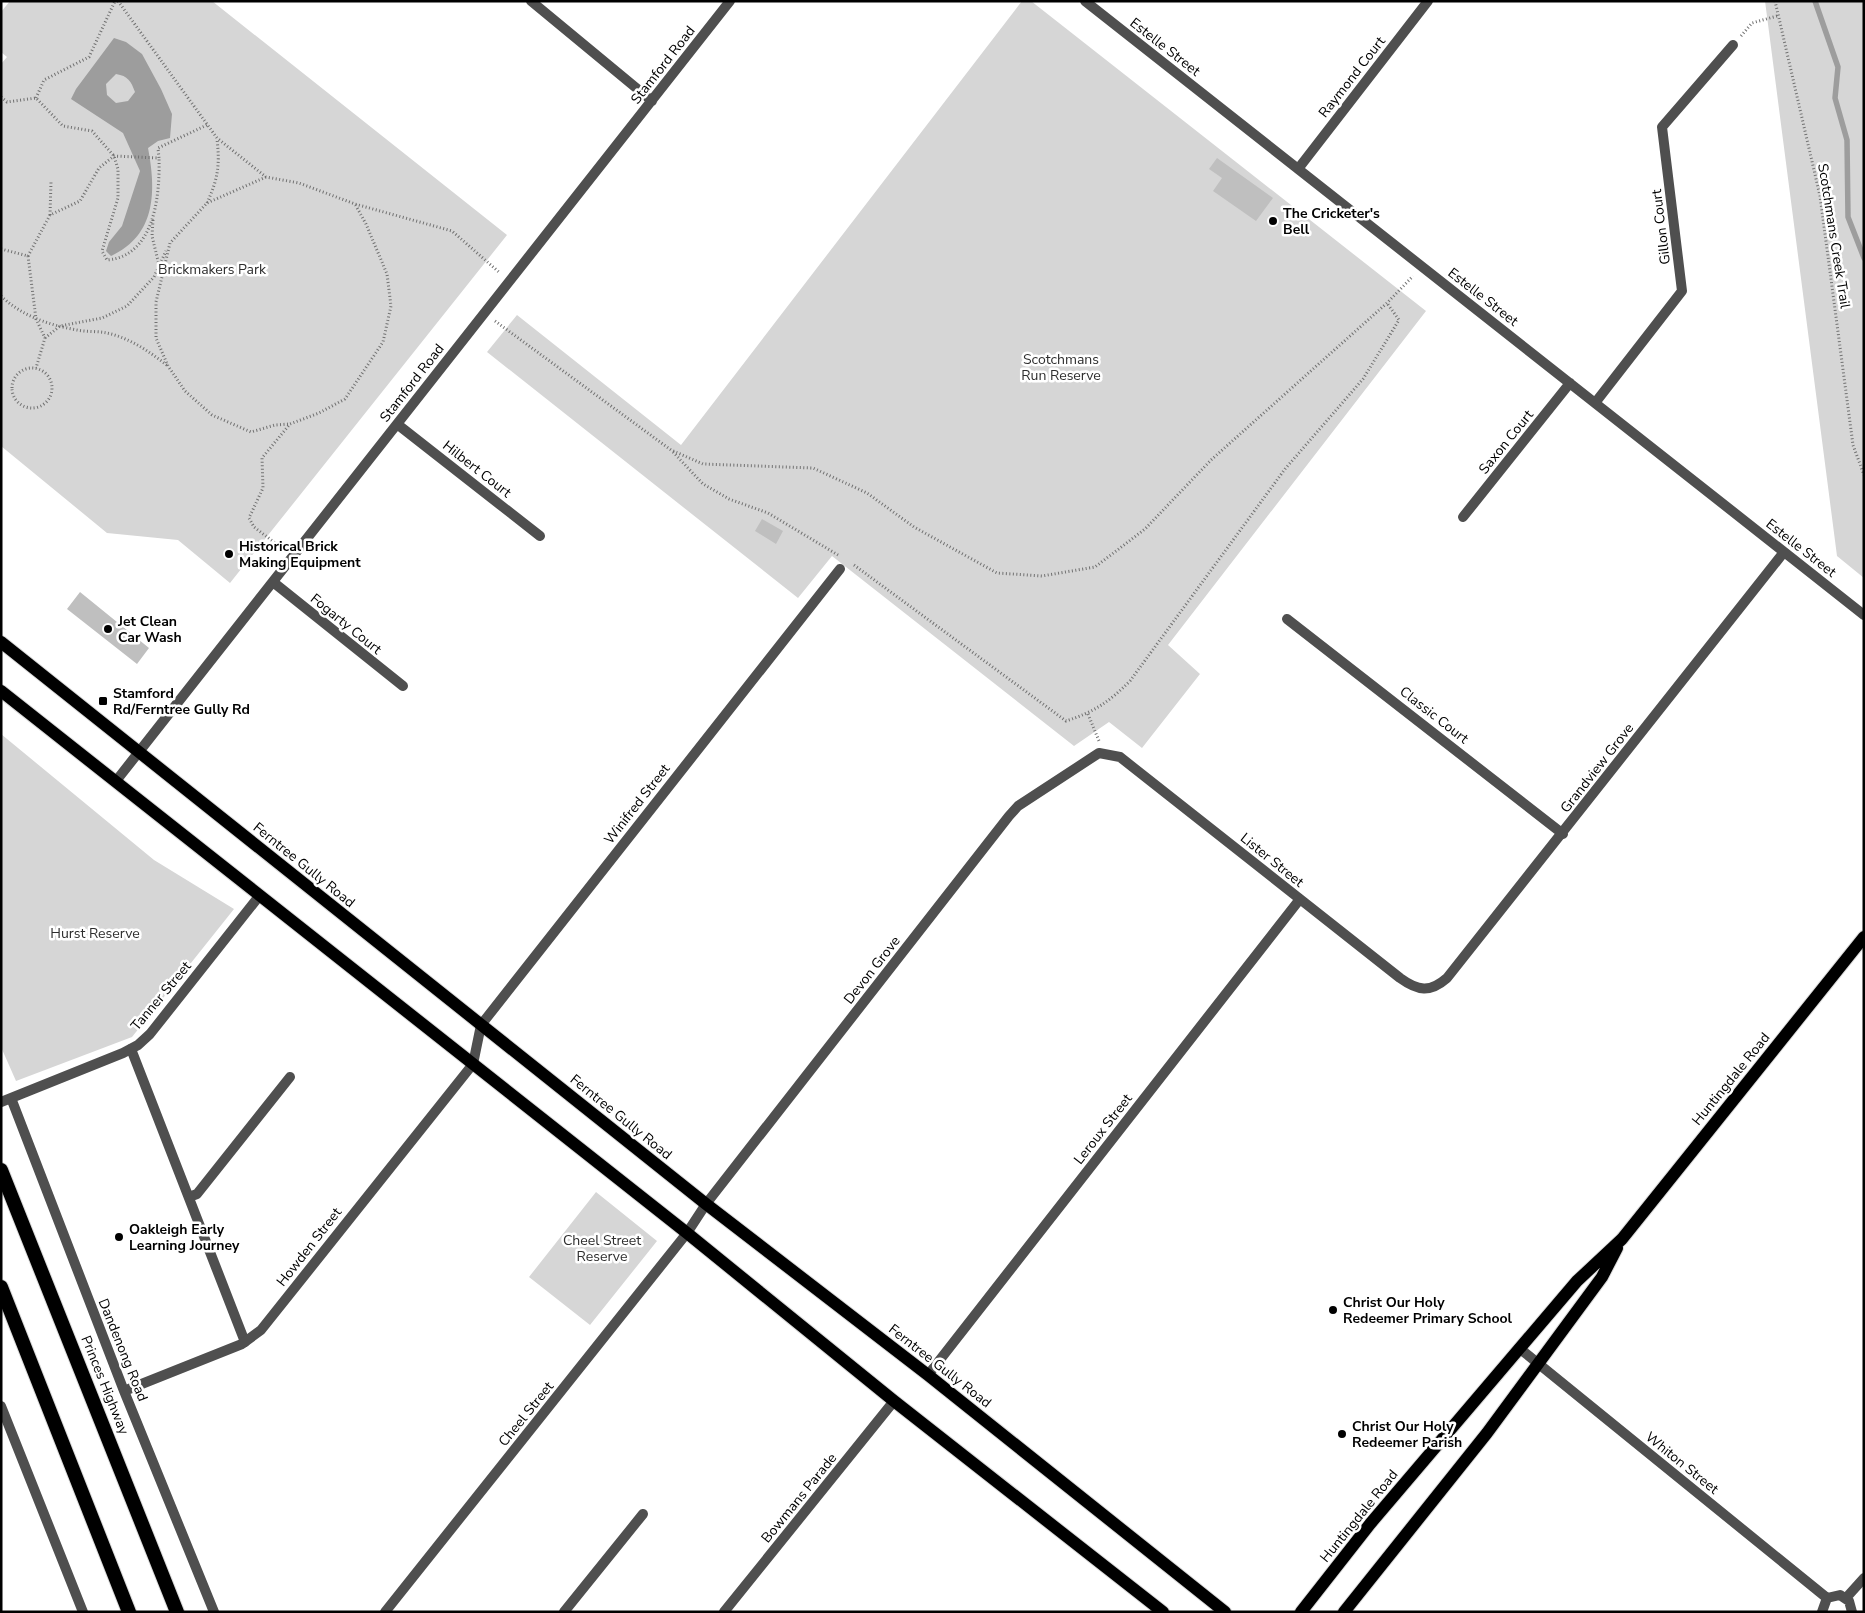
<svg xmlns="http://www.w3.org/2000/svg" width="1865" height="1613" font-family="'Nunito Sans',sans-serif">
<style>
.green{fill:#d6d6d6}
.water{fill:#9d9d9d;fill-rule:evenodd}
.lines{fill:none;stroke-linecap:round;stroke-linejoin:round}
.stream{stroke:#9d9d9d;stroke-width:5.5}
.building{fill:#bfbfbf}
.primary-casing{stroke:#dbdbdb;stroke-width:14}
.trunk-casing{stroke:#dbdbdb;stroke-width:16}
.path{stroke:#717171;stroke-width:3;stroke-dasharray:1 2.5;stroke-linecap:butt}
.service{stroke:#4f4f4f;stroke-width:10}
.minor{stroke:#4f4f4f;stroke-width:10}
.primary{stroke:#000;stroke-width:12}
.trunk{stroke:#000;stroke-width:14}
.poi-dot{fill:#000;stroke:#fff;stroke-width:2}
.labels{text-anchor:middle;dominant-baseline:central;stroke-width:5;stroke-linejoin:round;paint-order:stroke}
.street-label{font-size:14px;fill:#000;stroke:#fff}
.poi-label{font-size:14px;font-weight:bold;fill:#000;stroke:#fff;text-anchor:start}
.park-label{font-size:14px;fill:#2d2d2d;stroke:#fff}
</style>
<rect width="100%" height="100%" fill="#fff"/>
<path class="green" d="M10 1H212L507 235 230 583 178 540 107 533 1 446V64L7 57 1 52V12Z
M1022 1H1031L1426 311 1168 645 1200 674 1142 748 1109 722 1074 746 832 556 798 598 487 352 517 315 681 445Z
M1765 1H1864V578L1837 556Z
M1 734 154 860 234 909 132 1037 16 1081 1 1047Z
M596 1192 657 1241 590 1325 529 1277Z"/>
<path class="water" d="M114 38 126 42 142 54 161 89 172 114 170 138 158 141 148 148C156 190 157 235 111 256L106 251 109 242 122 226 140 171 123 133 71 99 76 89ZM116 74C128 76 131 81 135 92L128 101 116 103 107 95 106 84Z"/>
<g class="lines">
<path class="stream" d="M1815 1 1838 67 1835 98 1847 140 1848 217 1864 258"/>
</g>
<path class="building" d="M1217 158 1273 198 1256 221 1213 191 1222 178 1209 169Z
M762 519 783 531 776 544 755 531Z
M80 592 149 648 137 664 67 609Z"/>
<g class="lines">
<g class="primary-casing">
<path id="primary" d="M1 642 706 1204 928 1375 1225 1612
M1 691 687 1233 894 1401 1163 1612
M1301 1612 1370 1524 1577 1281 1622 1239 1864 937
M1344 1612 1487 1433 1602 1277 1617 1248"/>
</g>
<g class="trunk-casing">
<path id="trunk" d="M1 1170 177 1612
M1 1287 129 1612"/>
</g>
<path class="path" d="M118 1 217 138 266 177 299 183 355 204 452 231 500 273
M1775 1 1820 196 1853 445 1864 475
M1741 36 1752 23 1777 16
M1 97 7 102 36 98 63 126 92 131 114 156 118 169V198L102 251 107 260C155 256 160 195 159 158
M36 98 44 80 89 57 115 1
M266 177 207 203 170 243 156 302V338L168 366 185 391 212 415 251 432 275 425 289 424
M207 203C218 179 220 165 217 139
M50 215 51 182
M153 220 152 236 159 265
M1 249 28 256 36 319 45 338 36 368
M28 256 50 215 80 201 99 168 114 156 159 158 158 148 207 125
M1 296C22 316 49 325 77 330 87 332 98 331 107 333 130 338 150 352 168 366
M495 321 671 450 703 464 813 468 867 493 914 527 997 573 1042 576 1095 567 1145 529 1211 460 1387 303 1413 276
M45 338 60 326 102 318 127 306 154 277 166 251
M12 388a20 20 0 1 1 40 0a20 20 0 1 1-40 0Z
M673 452 703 484 729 499 768 513 838 555
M283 549 254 527 249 518 263 488 262 458 290 424 319 413 345 399 383 342 391 306 387 274 366 224 355 204
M854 565 1066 721C1094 712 1109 702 1130 681L1285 469 1363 379 1399 320 1387 303
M1088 714 1099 741"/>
<path class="service" d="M131 1049 245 1342
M189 1197 197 1194 290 1077
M564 1612 643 1514"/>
<path class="minor" d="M531 1 652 101
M1085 1 1864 615
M1298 169 1428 1
M1595 403 1682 291 1662 127 1733 45
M397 424 540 536
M1463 517 1570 383
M273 582 403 686
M1287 619 1563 834
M116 781 730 1
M11 1098 124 1391 214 1612
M1 1102 123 1053 138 1045 150 1034 260 895
M1519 1348 1827 1598
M928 1375 1300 899
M124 1391 242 1344 261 1330 473 1064 481 1025 840 569
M1 1406 83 1612
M1846 1598 1864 1578
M385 1612 687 1233 706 1204 1009 816 1018 806 1099 753 1120 757 1400 978C1418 991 1430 993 1447 978L1784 552
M724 1612 894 1401
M1822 1612 1827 1598 1840 1595 1849 1601 1852 1612"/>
<use href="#primary" class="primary"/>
<use href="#trunk" class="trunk"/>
</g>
<g class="poi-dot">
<circle cx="1273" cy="221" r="5"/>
<circle cx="229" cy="554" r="5"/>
<circle cx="108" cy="629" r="5"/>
<rect x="98" y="696" width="10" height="10" rx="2.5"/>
<circle cx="119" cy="1237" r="5"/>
<circle cx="1333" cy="1310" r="5"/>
<circle cx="1342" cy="1434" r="5"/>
</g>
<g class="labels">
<g class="street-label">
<text transform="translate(1165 47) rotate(38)">Estelle Street</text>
<text transform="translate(663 65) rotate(-52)">Stamford Road</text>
<text transform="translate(1352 77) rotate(-52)">Raymond Court</text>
<text transform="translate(1661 227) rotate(-97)">Gillon Court</text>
<text transform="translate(1834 236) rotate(81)">Scotchmans Creek Trail</text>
<text transform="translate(1483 297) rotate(38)">Estelle Street</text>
<text transform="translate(412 383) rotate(-52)">Stamford Road</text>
<text transform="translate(1506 442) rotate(-51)">Saxon Court</text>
<text transform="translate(477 469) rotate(38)">Hilbert Court</text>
<text transform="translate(1801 548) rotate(38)">Estelle Street</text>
<text transform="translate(346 624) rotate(39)">Fogarty Court</text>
<text transform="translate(1434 715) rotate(38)">Classic Court</text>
<text transform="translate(1597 768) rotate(-52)">Grandview Grove</text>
<text transform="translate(637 804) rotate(-52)">Winifred Street</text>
<text transform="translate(1272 860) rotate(39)">Lister Street</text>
<text transform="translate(304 865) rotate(39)">Ferntree Gully Road</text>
<text transform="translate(872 970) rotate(-52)">Devon Grove</text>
<text transform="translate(161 996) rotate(-50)">Tanner Street</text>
<text transform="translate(1731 1079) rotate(-51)">Huntingdale Road</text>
<text transform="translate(621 1117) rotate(39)">Ferntree Gully Road</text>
<text transform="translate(1103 1129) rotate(-52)">Leroux Street</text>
<text transform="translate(309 1247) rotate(-52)">Howden Street</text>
<text transform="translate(123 1350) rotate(68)">Dandenong Road</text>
<text transform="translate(940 1366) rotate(38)">Ferntree Gully Road</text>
<text transform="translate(105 1385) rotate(68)">Princes Highway</text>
<text transform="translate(526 1414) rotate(-51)">Cheel Street</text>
<text transform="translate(1682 1463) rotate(39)">Whiton Street</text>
<text transform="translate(799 1498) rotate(-51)">Bowmans Parade</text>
<text transform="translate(1359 1516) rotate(-51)">Huntingdale Road</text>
</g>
<g class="poi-label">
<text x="1283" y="213">The Cricketer's<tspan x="1283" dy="16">Bell</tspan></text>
<text x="239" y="546">Historical Brick<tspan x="239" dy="16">Making Equipment</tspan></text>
<text x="118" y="621">Jet Clean<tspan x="118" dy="16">Car Wash</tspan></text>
<text x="113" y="693">Stamford<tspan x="113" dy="16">Rd/Ferntree Gully Rd</tspan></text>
<text x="129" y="1229">Oakleigh Early<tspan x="129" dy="16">Learning Journey</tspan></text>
<text x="1343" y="1302">Christ Our Holy<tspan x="1343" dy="16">Redeemer Primary School</tspan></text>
<text x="1352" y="1426">Christ Our Holy<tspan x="1352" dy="16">Redeemer Parish</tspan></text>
</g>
<g class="park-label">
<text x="212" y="269">Brickmakers Park</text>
<text x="1061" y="359">Scotchmans<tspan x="1061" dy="16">Run Reserve</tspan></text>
<text x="95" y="933">Hurst Reserve</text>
<text x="602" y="1240">Cheel Street<tspan x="602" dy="16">Reserve</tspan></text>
</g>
</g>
<rect width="1865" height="1613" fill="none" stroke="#000000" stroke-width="5"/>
</svg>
